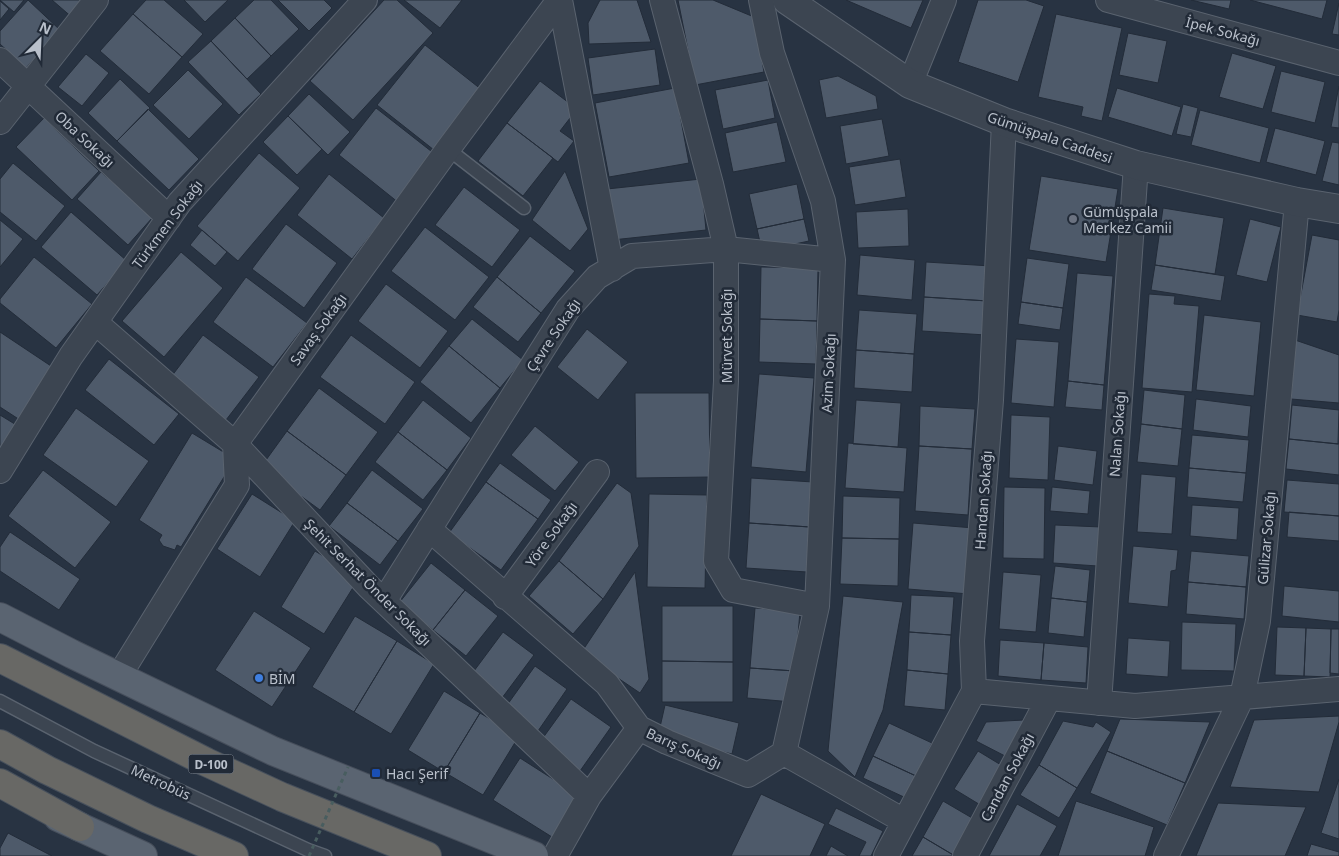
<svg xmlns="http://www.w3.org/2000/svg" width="1339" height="856" font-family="'Noto Sans',sans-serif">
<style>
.building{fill:#4e5a6a;stroke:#232c39}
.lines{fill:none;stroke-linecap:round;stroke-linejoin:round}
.service-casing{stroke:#5a636f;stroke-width:15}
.minor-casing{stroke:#5a636f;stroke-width:26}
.tertiary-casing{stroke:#5a636f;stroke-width:30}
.primary-casing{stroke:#464e5b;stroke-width:30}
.trunk-casing{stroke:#47505c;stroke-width:30}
.service{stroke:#3c4551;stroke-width:12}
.minor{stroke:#3c4551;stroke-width:24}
.tertiary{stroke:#3c4551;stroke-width:28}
.primary{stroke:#5a6471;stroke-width:28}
.trunk{stroke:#686865;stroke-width:28}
.path-bridge{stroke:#485d5f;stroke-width:3;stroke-dasharray:4 4;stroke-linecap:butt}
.worship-dot{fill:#6b7280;stroke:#212a37;stroke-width:2}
.shop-dot{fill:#3f7fe0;stroke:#212a37;stroke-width:2}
.transit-dot{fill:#1a4fb4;stroke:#212a37;stroke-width:2}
.labels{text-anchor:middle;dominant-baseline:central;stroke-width:5;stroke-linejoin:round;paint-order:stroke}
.shield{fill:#212a37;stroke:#8b939f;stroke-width:1}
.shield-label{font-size:12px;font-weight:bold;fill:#b9c0cb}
.street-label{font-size:14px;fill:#b9c0cb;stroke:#212a37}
.poi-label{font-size:14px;fill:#b9c0cb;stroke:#212a37;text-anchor:start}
</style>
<rect width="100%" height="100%" fill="#283342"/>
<path class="building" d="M0 0H24L14 12Z
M28 0 60 30 26 68 0 44V31Z
M52 0H91L74 19Z
M146 0H164L203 34 182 57 133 14Z
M184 0H228L205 22Z
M254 0H271L299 29 271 56 235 18Z
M278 0H324L332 8 309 31Z
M384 0H397L433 33 353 120 310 81Z
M404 0H462L440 28Z
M600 0H637L651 42 589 44 588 23Z
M678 0H713L754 17 764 72 695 85Z
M846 0H923L911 28Z
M978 0H1026L1044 6 1018 82 958 62Z
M1191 0H1231L1229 9Z
M1250 0H1327L1322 19Z
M0 1 9 9 0 20Z
M1339 3V35L1332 34Z
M133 14 182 57 149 94 100 51Z
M1056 14 1122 28 1102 121 1081 116 1083 107 1038 97Z
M235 18 271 56 247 79 211 41Z
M1128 33 1167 41 1158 83 1119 75Z
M211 41 261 94 239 115 188 62Z
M425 45 482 90 434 150 377 105Z
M655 49 660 85 593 95 588 58Z
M1232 53 1276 66 1263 109 1219 97Z
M86 54 109 73 82 106 58 87Z
M188 70 223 104 189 139 153 105Z
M1281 71 1325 82 1315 123 1271 112Z
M838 76 876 96 878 109 826 118 819 80Z
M120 79 150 108 117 141 88 113Z
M768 80 775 118 723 129 715 90Z
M540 81 577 109 560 131 574 141 558 162 507 123Z
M1339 86V128L1331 127Z
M675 88 689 163 609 177 595 103Z
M1117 88 1181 107 1172 136 1108 117Z
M309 94 350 132 328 155 288 116Z
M1183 104 1198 108 1191 137 1176 134Z
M376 108 436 155 399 203 339 155Z
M148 109 199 159 169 190 117 141Z
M1200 110 1269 128 1260 163 1191 145Z
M288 116 322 149 297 175 263 142Z
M44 118 99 171 72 200 16 147Z
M882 119 889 156 846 164 840 126Z
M777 122 786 162 733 172 725 133Z
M507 123 553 158 523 196 478 161Z
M1275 128 1325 141 1316 175 1266 162Z
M1332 142 1339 143V185L1322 181Z
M259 153 300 188 238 261 197 226Z
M900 159 906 197 855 205 849 167Z
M13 163 65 206 36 241 0 212V179Z
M565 171 588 229 570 251 532 220Z
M101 172 153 217 128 245 77 199Z
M329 174 384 218 352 259 297 215Z
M1041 176 1118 189 1106 262 1029 250Z
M701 179 706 230 612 240 607 189Z
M797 184 804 219 757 229 749 194Z
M464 187 520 230 492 267 435 225Z
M1163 208 1224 218 1215 274 1155 265Z
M908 209 909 246 858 248 856 212Z
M71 212 127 261 97 295 41 247Z
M804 219 809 241 762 251 757 229Z
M1250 219 1281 227 1267 282 1236 275Z
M0 220 23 239 0 267Z
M286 224 337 263 304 308 252 269Z
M425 227 489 277 455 320 391 271Z
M202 230 227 252 215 266 190 245Z
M1312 235 1339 240V310L1337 322 1297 315Z
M530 236 575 271 541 313 497 277Z
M181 252 223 288 164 357 122 321Z
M860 255 915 260 912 300 857 295Z
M34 257 92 304 56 348 0 303V299Z
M1027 258 1069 264 1063 308 1021 302Z
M926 262 991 266 988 301 924 297Z
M1155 265 1225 276 1221 301 1151 290Z
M761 267 818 268 817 321 760 319Z
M1077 273 1113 276 1104 385 1068 381Z
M246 277 307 323 273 367 213 322Z
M497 277 541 313 518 342 473 307Z
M386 284 448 331 420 368 358 321Z
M1149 294 1175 296 1174 304 1199 306 1192 392 1142 388Z
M924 297 988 301 986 335 922 331Z
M1021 302 1063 308 1060 330 1018 324Z
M859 310 917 314 914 354 856 350Z
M1204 315 1261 322 1254 396 1196 390Z
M472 319 523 360 500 388 449 346Z
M760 319 817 321 816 364 759 362Z
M587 329 628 362 598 400 557 367Z
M0 332 54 368 20 420 0 407Z
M203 335 259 377 226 420 171 377Z
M351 335 415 382 385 424 320 377Z
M1016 339 1059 342 1054 407 1011 403Z
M1295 340 1339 355V403L1291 399Z
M449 346 500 388 471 423 420 382Z
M856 350 914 354 912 392 854 388Z
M109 359 179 414 154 445 85 390Z
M759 374 814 378 806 472 751 467Z
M1068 381 1104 385 1102 410 1065 407Z
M319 388 378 432 346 475 287 431Z
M1144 390 1185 395 1182 429 1141 424Z
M635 393H709L710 477 636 478Z
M1196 399 1251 406 1248 437 1193 430Z
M423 400 471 438 447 470 398 432Z
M856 400 901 403 898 447 853 444Z
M1292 405 1339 410 1338 444 1289 439Z
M920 406 975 409 972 449 919 446Z
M76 408 149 461 116 507 43 455Z
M0 415 18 426 0 455Z
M1011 415 1050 417 1048 480 1009 478Z
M1141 424 1182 429 1178 466 1137 462Z
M535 426 579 462 555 491 511 455Z
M287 431 346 475 320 510 261 467Z
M398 432 447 470 423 500 375 462Z
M192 433 235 459 181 547 177 545 175 550 163 546 159 540 162 535 139 520Z
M1192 435 1249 440 1246 473 1189 468Z
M1289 439 1339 444V475L1286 469Z
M848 443 907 448 904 492 845 488Z
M919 446 972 449 968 515 915 511Z
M1058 446 1097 451 1093 485 1054 480Z
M500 463 551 500 538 519 486 482Z
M1189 468 1246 473 1243 502 1187 497Z
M43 470 111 522 75 568 8 516Z
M372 470 423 509 398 541 347 503Z
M1141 474 1176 477 1172 534 1137 532Z
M751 478 813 482 810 527 749 523Z
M1287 480 1339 484V516L1284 512Z
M486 482 538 519 501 570 449 533Z
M617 483 631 493 639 546 603 599 559 561Z
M1004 487 1045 488 1044 559 1003 558Z
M1052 487 1090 491 1088 514 1050 511Z
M252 494 295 521 260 577 217 549Z
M649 494 707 495 705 588 647 587Z
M843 496 900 498 899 539 842 538Z
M347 503 398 541 380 565 329 526Z
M1192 505 1239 508 1237 540 1190 536Z
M1289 512 1339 516V541L1287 537Z
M749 523 810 527 807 572 746 568Z
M913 523 974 528 969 594 908 589Z
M1055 525 1101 527 1098 566 1053 563Z
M10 532 80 579 59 610 0 571V547Z
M842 538 899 539 898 586 840 584Z
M1133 546 1178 550 1176 570 1171 571 1168 607 1128 603Z
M315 551 359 578 324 634 281 607Z
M1191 551 1249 556 1246 587 1188 582Z
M559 561 603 599 573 634 529 596Z
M431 563 465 590 433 630 399 603Z
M1055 566 1090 570 1087 602 1051 598Z
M635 572 649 679 640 693 581 653Z
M1003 572 1041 575 1036 632 999 629Z
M1188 582 1246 587 1244 619 1186 614Z
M1284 586 1339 591V622L1282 616Z
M465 590 498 616 466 656 433 630Z
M911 595 954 597 951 635 909 632Z
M843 596 903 602 883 710 855 777 828 751Z
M1051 598 1087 602 1084 637 1048 633Z
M662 606H733V662L662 661Z
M755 608 800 611 795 671 750 668Z
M254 611 311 648 272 707 215 670Z
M355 616 397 641 354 712 312 687Z
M1182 622 1236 624 1234 671 1181 670Z
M1277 627 1306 628 1304 676 1275 675Z
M1306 628 1331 629 1330 677 1304 676Z
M1331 629H1339V674L1330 673Z
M503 632 534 655 502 698 471 675Z
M909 632 951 635 948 674 907 670Z
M1128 638 1170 641 1168 677 1126 674Z
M1000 640 1044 643 1041 680 998 676Z
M397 641 434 664 391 734 354 712Z
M1044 643 1088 647 1086 683 1041 680Z
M662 661 733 662V702H662Z
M535 666 567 689 538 731 505 708Z
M750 668 795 671 792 702 747 698Z
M907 670 948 674 945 710 904 706Z
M444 691 480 713 444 772 408 750Z
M571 699 611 727 580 771 540 742Z
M665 705 739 723 732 754 658 736Z
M480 713 519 736 483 795 444 772Z
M1339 716V722L1319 792 1230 787 1254 720Z
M1120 719 1210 722 1185 783 1107 751Z
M1024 720 1005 756 976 741 986 722Z
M1063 721 1093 727 1096 722 1111 732 1077 788 1039 765Z
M889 723 932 743 916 776 873 756Z
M978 751 1006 768 982 806 954 789Z
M1107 751 1185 783 1167 825 1090 793Z
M873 756 916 776 906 798 863 778Z
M520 758 578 795 552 837 493 800Z
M1039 765 1077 788 1059 818 1020 795Z
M1339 779V839L1321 833Z
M761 794 825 824 810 856H731Z
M943 801 979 822 955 856 923 837Z
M1076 801 1154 827 1145 856H1058Z
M1218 803 1306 807 1285 856H1196Z
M1017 804 1057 826 1040 856H989Z
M836 808 883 831 871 856H859L866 842 828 824Z
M8 833 52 856H0V848Z
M923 837 955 856H912Z
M1311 844 1339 852V856H1307Z
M831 846 848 856H826Z"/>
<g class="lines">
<g class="service-casing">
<path id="service" d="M448 149 524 208
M0 701 94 751 308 850 325 856"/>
</g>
<g class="minor-casing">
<path id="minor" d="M560 0 612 269
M662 0 711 184 726 249V381L716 561 733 590 817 606
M761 0 772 53 823 201 833 260 817 606 784 753
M1108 0 1339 63
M0 60 169 218
M910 84 944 0
M0 122 96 0
M95 322 235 444 369 587 589 796
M0 471 71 356 180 202 365 0
M429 529 607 684 639 728 667 742 748 775 784 753 904 821
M505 597 597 472
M384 601 568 309 597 277 632 256 726 249 833 260
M119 676 237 485 235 444 448 149 559 0
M974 691 1135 706 1339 689
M1099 703 1136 165
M555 856 589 796 639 728
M886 856 974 691 972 641 991 400 1004 122
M965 856 1049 698
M1166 856 1242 697 1258 621 1297 202"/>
</g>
<g class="tertiary-casing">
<path id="tertiary" d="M787 0 910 84 1004 122 1136 165 1297 202 1339 209"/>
</g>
<g class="primary-casing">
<path id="primary" d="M0 617 72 654 273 751 534 856
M58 817 143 856"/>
</g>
<g class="trunk-casing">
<path id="trunk" d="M0 658 206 762 282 797 427 856
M0 744 47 770 148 819 234 856
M0 783 80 827"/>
</g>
<use href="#service" class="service"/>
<use href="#minor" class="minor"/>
<use href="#tertiary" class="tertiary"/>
<use href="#primary" class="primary"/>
<use href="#trunk" class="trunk"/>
<path class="path-bridge" d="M309 856 348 767"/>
</g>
<circle class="worship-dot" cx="1073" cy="219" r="5"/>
<circle class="shop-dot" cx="259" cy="678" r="5"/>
<rect class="transit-dot" x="371" y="768" width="10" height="10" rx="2.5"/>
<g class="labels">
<rect class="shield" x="188.5" y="754.5" width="45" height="19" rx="4"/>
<g class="shield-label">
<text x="211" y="764">D-100</text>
</g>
<g class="street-label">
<text transform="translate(1223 31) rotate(15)">İpek Sokağı</text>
<text transform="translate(1050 137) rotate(19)">Gümüşpala Caddesi</text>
<text transform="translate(85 139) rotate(43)">Oba Sokağı</text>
<text transform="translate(167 224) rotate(-53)">Türkmen Sokağı</text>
<text transform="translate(318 329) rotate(-54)">Savaş Sokağı</text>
<text transform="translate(553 335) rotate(-56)">Çevre Sokağı</text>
<text transform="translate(726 336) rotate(-90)">Mürvet Sokağı</text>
<text transform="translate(828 373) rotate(-87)">Azim Sokağı</text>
<text transform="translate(1117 434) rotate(-86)">Nalan Sokağı</text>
<text transform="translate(983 500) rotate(-86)">Handan Sokağı</text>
<text transform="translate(551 534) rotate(-54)">Yöre Sokağı</text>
<text transform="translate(1266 538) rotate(-85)">Gülizar Sokağı</text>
<text transform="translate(368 582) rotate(45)">Şehit Serhat Önder Sokağı</text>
<text transform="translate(684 748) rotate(24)">Barış Sokağı</text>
<text transform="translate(1007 777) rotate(-62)">Candan Sokağı</text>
<text transform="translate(161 782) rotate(25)">Metrobüs</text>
</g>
<g class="poi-label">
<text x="1083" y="211">Gümüşpala<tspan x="1083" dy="16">Merkez Camii</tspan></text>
<text x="269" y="678">BİM</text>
<text x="386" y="773">Hacı Şerif</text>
</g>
</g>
<g transform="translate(40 40) rotate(24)" stroke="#212a37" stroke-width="4" paint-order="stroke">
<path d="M0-4L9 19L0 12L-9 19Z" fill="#b9c0cb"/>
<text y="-8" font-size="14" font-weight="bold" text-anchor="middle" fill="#b9c0cb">N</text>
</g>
</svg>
